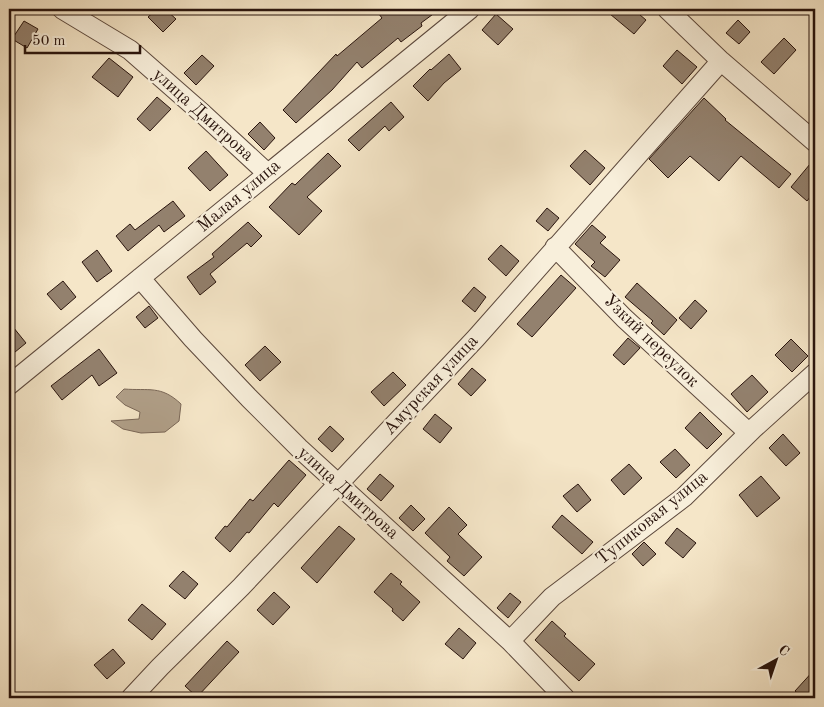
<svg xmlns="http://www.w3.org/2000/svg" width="824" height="707" font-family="'Old Standard TT',serif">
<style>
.water{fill:#b09f88;stroke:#7a6757}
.building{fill:#93816e;stroke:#29140d}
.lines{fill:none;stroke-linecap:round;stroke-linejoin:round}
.minor-casing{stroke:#5c483c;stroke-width:21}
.minor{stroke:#f8efdb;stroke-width:19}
.labels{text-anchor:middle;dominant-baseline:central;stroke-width:4.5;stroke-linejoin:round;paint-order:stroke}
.street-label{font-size:18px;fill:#29140d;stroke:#f8efdb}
</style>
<rect width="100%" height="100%" fill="#f5e6c8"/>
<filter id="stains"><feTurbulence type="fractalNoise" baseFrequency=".004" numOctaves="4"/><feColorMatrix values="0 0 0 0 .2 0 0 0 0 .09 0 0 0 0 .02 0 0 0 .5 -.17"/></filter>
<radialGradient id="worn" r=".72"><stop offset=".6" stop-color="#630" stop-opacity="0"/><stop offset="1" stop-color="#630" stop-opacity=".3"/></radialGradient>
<path class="water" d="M124 389C149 391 161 385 181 404L179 421 165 432 141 433 123 429 111 421 139 419 140 412 125 405 116 397Z"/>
<path class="building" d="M157 9H165L176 19 163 32 148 17Z
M375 9H440L421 23 422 26 401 42 398 38 362 68 357 62 332 90 296 123 283 110 336 54 337 56 382 18Z
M604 9H633L646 20 634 34Z
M496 14 513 29 498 45 482 30Z
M738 20 750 32 739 44 726 33Z
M24 21 38 29 27 48 12 39Z
M784 38 796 50 774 74 761 62Z
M677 50 697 67 682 84 663 66Z
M449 54 461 69 444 83 428 101 413 86 430 69 431 70Z
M202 55 214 66 196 85 184 73Z
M109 58 133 77 118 97 92 77Z
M157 97 171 109 150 131 137 119Z
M704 98 726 119 725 120 791 174 779 188 741 156 719 181 690 156 668 178 649 159Z
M391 102 404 117 389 131 385 126 359 151 348 140Z
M260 122 275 138 264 150 248 134Z
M585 150 605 168 590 185 570 166Z
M206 151 228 175 210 191 188 168Z
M328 153 341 166 307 197 322 211 299 235 269 207 292 183 295 185Z
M815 158V191L807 201 791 187Z
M173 201 185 216 164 232 159 225 128 251 116 236 130 224 135 230Z
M547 208 559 218 548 231 536 221Z
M248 222 262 236 251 247 247 243 210 274 216 282 200 295 187 277 214 257 212 254Z
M592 225 606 237 600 243 620 260 605 277 591 266 595 262 575 244Z
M501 245 519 261 506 276 488 259Z
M97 250 112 271 97 282 82 262Z
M561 275 576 288 532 337 517 324Z
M63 281 76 297 61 310 47 294Z
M637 283 677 320 664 335 651 323 653 321 625 297Z
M474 287 486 297 475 312 462 301Z
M695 300 707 311 691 329 679 318Z
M149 306 158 318 145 328 136 317Z
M9 322 26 343 9 357Z
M628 338 640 348 624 365 613 355Z
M791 339 808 356 792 372 775 355Z
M265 346 281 362 260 381 245 365Z
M99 349 117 373 99 386 92 375 62 400 51 386Z
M472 368 486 380 471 396 458 384Z
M393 372 406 385 384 406 371 392Z
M752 375 768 392 747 412 731 394Z
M700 412 722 434 707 449 685 428Z
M435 414 452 428 440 443 423 429Z
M330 426 344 439 332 452 318 439Z
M783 434 800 453 786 466 769 448Z
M675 449 690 465 676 478 660 462Z
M289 460 306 475 278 507 274 503 249 533 247 532 230 552 215 538 225 526 227 527 250 499 253 501Z
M629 464 642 478 624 495 611 480Z
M380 474 394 486 381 501 367 489Z
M761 476 780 498 757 517 739 495Z
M578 484 591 500 577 512 563 496Z
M411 505 425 519 413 531 399 518Z
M449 507 467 525 458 534 482 557 464 576 447 561 450 557 425 533Z
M562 515 593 542 582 554 552 527Z
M339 526 355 539 317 583 301 568Z
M677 528 696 543 683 558 665 543Z
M644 542 656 554 643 566 632 554Z
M183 571 198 584 185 599 169 586Z
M391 573 402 582 400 584 420 602 403 621 392 611 393 609 374 592Z
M274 592 290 607 273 625 257 610Z
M510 593 521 602 508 618 497 608Z
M142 604 166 624 152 640 128 620Z
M552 621 566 634 564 636 595 664 579 681 535 640Z
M459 628 476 643 463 659 445 644Z
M227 641 239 652 197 697 185 686Z
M113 649 125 663 107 679 94 665Z
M815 669V698H803L795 691Z"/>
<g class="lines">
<g class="minor-casing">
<path id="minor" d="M62 9 130 50 203 114 267 173
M667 9 721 61 815 142
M555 247 624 318 749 433
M140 278 193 339 249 398 299 448 510 641 565 698
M9 385 470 9
M510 641 552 597 684 497 753 429 815 373
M131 698 160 667 241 587 476 338 721 61"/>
</g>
<use href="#minor" class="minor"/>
</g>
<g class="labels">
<g class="street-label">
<text transform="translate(203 115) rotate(42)">улица Дмитрова</text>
<text transform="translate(239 196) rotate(-40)">Малая улица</text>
<text transform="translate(651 341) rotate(44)">Узкий переулок</text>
<text transform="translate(431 385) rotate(-47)">Амурская улица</text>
<text transform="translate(348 493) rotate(42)">улица Дмитрова</text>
<text transform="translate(652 518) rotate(-39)">Тупиковая улица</text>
</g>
</g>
<rect width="824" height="707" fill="none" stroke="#f5e6c8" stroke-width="30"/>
<rect x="10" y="10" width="804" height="687" fill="none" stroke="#29140d" stroke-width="2.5"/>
<rect x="15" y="15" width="794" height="677" fill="none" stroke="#29140d"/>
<g transform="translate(776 660) rotate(40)" stroke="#f8efdb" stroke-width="4" paint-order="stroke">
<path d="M0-4L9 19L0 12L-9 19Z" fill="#29140d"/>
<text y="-8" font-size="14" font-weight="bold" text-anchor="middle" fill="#29140d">С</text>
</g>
<path d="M25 45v8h115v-8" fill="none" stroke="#29140d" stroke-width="2.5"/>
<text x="32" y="45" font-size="15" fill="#29140d" stroke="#f8efdb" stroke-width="4" paint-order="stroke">50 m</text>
<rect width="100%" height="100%" filter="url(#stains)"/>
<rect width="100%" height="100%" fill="url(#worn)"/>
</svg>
